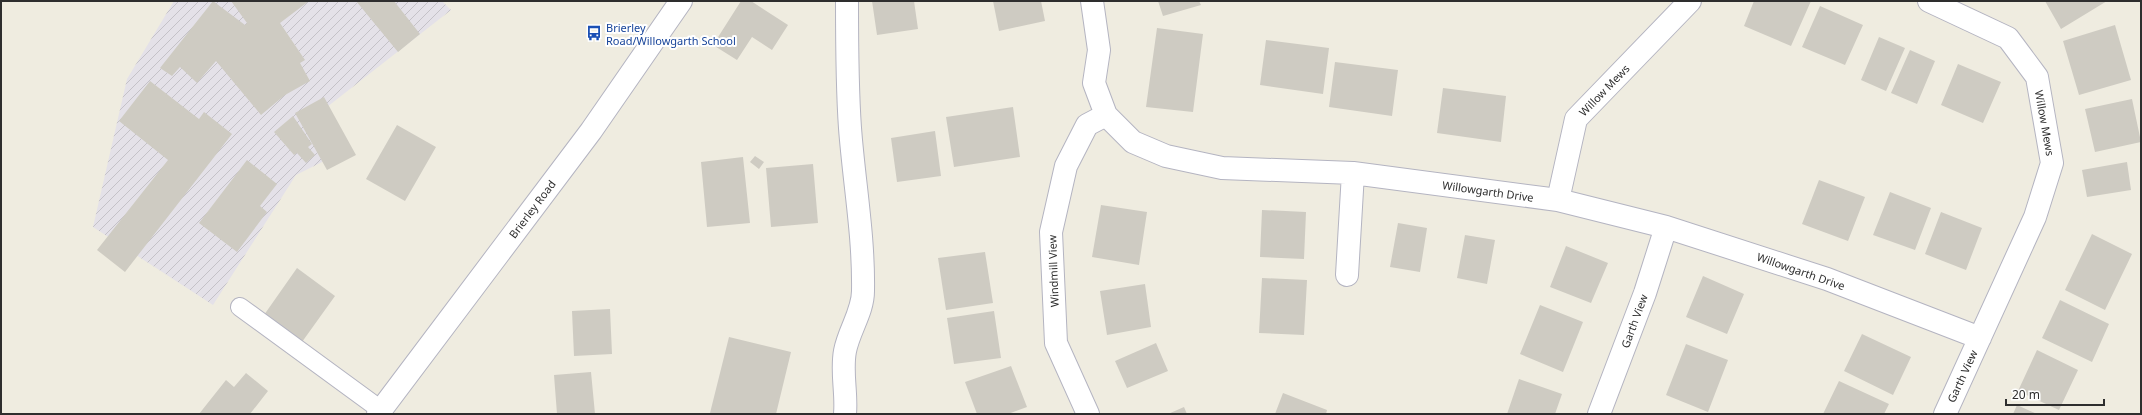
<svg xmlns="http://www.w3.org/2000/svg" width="2142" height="415" font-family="'Noto Sans',sans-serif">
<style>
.industrial{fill:url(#industrial-furrows)}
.building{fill:#cecbc2}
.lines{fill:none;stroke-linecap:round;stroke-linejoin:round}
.lane-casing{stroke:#b4b4c1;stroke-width:20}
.street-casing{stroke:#b4b4c1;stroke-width:24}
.secondary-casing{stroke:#b4b4c1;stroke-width:24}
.lane{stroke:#fff;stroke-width:18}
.street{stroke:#fff;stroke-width:22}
.secondary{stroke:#fff;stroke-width:22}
.labels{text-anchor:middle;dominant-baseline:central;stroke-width:4;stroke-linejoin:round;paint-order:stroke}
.transit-label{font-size:11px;fill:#164399;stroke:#fff;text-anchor:start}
.street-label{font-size:11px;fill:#2e2e2e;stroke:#fff}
</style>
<defs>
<pattern id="industrial-furrows" width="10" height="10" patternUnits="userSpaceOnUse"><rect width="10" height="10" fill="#e4e1e8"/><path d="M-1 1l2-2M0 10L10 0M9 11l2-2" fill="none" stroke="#c4c1c7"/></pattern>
</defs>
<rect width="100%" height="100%" fill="#efece0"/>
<path class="industrial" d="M174 1H442L451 10 327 107 336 155 296 175 213 305 93 227 127 79Z"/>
<path class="building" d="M213 1 245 25 247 23 231 1H309L280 23 305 60 300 63 310 81 285 95 261 115 216 61 197 83 180 67 172 76 160 68Z
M356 1H394L420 34 398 52Z
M741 1H751L788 25 772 50 752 37 737 60 713 45Z
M872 1H914L918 29 877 35Z
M993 1H1041L1045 21 999 31Z
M1158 1H1199L1201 5 1163 16Z
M1754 1H1811L1791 46 1744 26Z
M2045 1H2107L2061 29Z
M1820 6 1863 25 1845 65 1802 47Z
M2115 25 2131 80 2079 95 2063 41Z
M1157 28 1203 34 1193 112 1146 107Z
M1879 37 1905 48 1886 91 1861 80Z
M1266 40 1329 48 1323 94 1260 85Z
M1910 50 1935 61 1917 104 1891 93Z
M1335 62 1398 70 1392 116 1329 107Z
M1958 64 2001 82 1983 123 1941 105Z
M150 81 199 119 204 112 232 134 125 272 97 250 168 160 119 121Z
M1443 88 1506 96 1501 142 1437 133Z
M324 97 356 155 327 170 295 113Z
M2132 99 2141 142 2095 152 2085 109Z
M1013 107 1020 157 954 167 946 117Z
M293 116 312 144 308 147 315 155 306 163 297 153 294 155 274 132Z
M397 125 436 147 405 201 366 179Z
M935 131 941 176 897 182 891 138Z
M755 156 764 162 759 169 750 162Z
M743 157 750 223 707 227 701 162Z
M247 160 277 184 260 206 267 212 237 252 199 223Z
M2127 162 2131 190 2087 197 2082 170Z
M813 164 818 223 771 227 766 168Z
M1819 180 1865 197 1848 241 1802 224Z
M1890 192 1931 208 1915 250 1873 235Z
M1101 205 1147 212 1139 265 1092 257Z
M1262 210 1306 212 1304 259 1260 257Z
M1941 212 1982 228 1966 270 1925 254Z
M1398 223 1427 228 1420 272 1390 267Z
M2092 234 2132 254 2105 310 2065 290Z
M1465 235 1495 240 1487 284 1457 278Z
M1566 246 1608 263 1591 303 1550 287Z
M985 252 993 303 946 310 938 258Z
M297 268 335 296 302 342 264 315Z
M1703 276 1744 294 1727 334 1686 317Z
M1262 278 1307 280 1304 335 1259 333Z
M1145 284 1151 327 1107 335 1100 291Z
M2060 300 2109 324 2092 362 2042 338Z
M1540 305 1583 322 1563 372 1520 354Z
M610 309 612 354 574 356 572 311Z
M994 311 1001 358 954 364 947 318Z
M1862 334 1911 357 1893 395 1844 371Z
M729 337 791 352 776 414 710 413Z
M1156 343 1168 371 1127 388 1115 361Z
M1686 344 1728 360 1708 412 1666 395Z
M2037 350 2078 370 2059 410 2018 391Z
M1011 366 1027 407 1008 414H977L965 382Z
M591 372 595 414H557L554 375Z
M246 373 268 391 250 414H199L226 380 234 387Z
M1519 379 1562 394 1555 414H1507Z
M1839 381 1889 404 1884 414H1823Z
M1283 393 1327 410 1326 414H1275Z
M2017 405 2037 414H2013Z
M1184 407 1187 414H1168Z"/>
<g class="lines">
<g class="lane-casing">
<path id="lane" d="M240 307 381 410"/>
</g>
<g class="street-casing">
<path id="street" d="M1092 1 1099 50 1094 83 1106 115 1133 142 1166 156 1222 168 1353 173 1558 200 1666 227 1827 279 1980 338
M1929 1 2008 38 2037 77 2052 163 2035 217 1945 414
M1558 200 1576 119 1690 1
M1347 275 1353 173
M845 414C847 393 841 372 845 351 849 330 863 312 863 291 864 236 854 182 850 128 847 86 847 43 847 1
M1088 414 1056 343 1051 232 1066 166 1087 125 1106 115
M1599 414 1645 293 1666 227"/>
</g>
<g class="secondary-casing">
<path id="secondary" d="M378 414 591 131 681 1"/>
</g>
<use href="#lane" class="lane"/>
<use href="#street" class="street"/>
<use href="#secondary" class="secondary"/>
</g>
<defs>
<g id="bus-bare" transform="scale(1.2)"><path d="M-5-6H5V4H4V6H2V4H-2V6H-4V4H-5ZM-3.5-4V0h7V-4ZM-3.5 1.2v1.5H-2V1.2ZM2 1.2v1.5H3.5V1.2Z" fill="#1a4fb4" stroke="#fff" stroke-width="2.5" paint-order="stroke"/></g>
</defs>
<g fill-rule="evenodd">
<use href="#bus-bare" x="594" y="33"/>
</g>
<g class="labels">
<g class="transit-label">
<text x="606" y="27">Brierley<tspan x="606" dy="13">Road/Willowgarth School</tspan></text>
</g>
<g class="street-label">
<text transform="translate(1604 90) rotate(-46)">Willow Mews</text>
<text transform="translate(2045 123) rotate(80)">Willow Mews</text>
<text transform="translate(1488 191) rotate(8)">Willowgarth Drive</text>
<text transform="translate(532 209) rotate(-53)">Brierley Road</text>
<text transform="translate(1053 271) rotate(-92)">Windmill View</text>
<text transform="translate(1801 271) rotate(19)">Willowgarth Drive</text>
<text transform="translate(1634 321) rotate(-70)">Garth View</text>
<text transform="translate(1962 376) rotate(-65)">Garth View</text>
</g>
</g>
<rect width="2142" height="415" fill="none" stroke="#2e2e2e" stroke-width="4"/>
<path d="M2006 399v6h98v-6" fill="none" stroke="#2e2e2e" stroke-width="2"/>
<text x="2012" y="399" font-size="12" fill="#2e2e2e" stroke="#ffffff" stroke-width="3" paint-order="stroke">20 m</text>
</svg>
